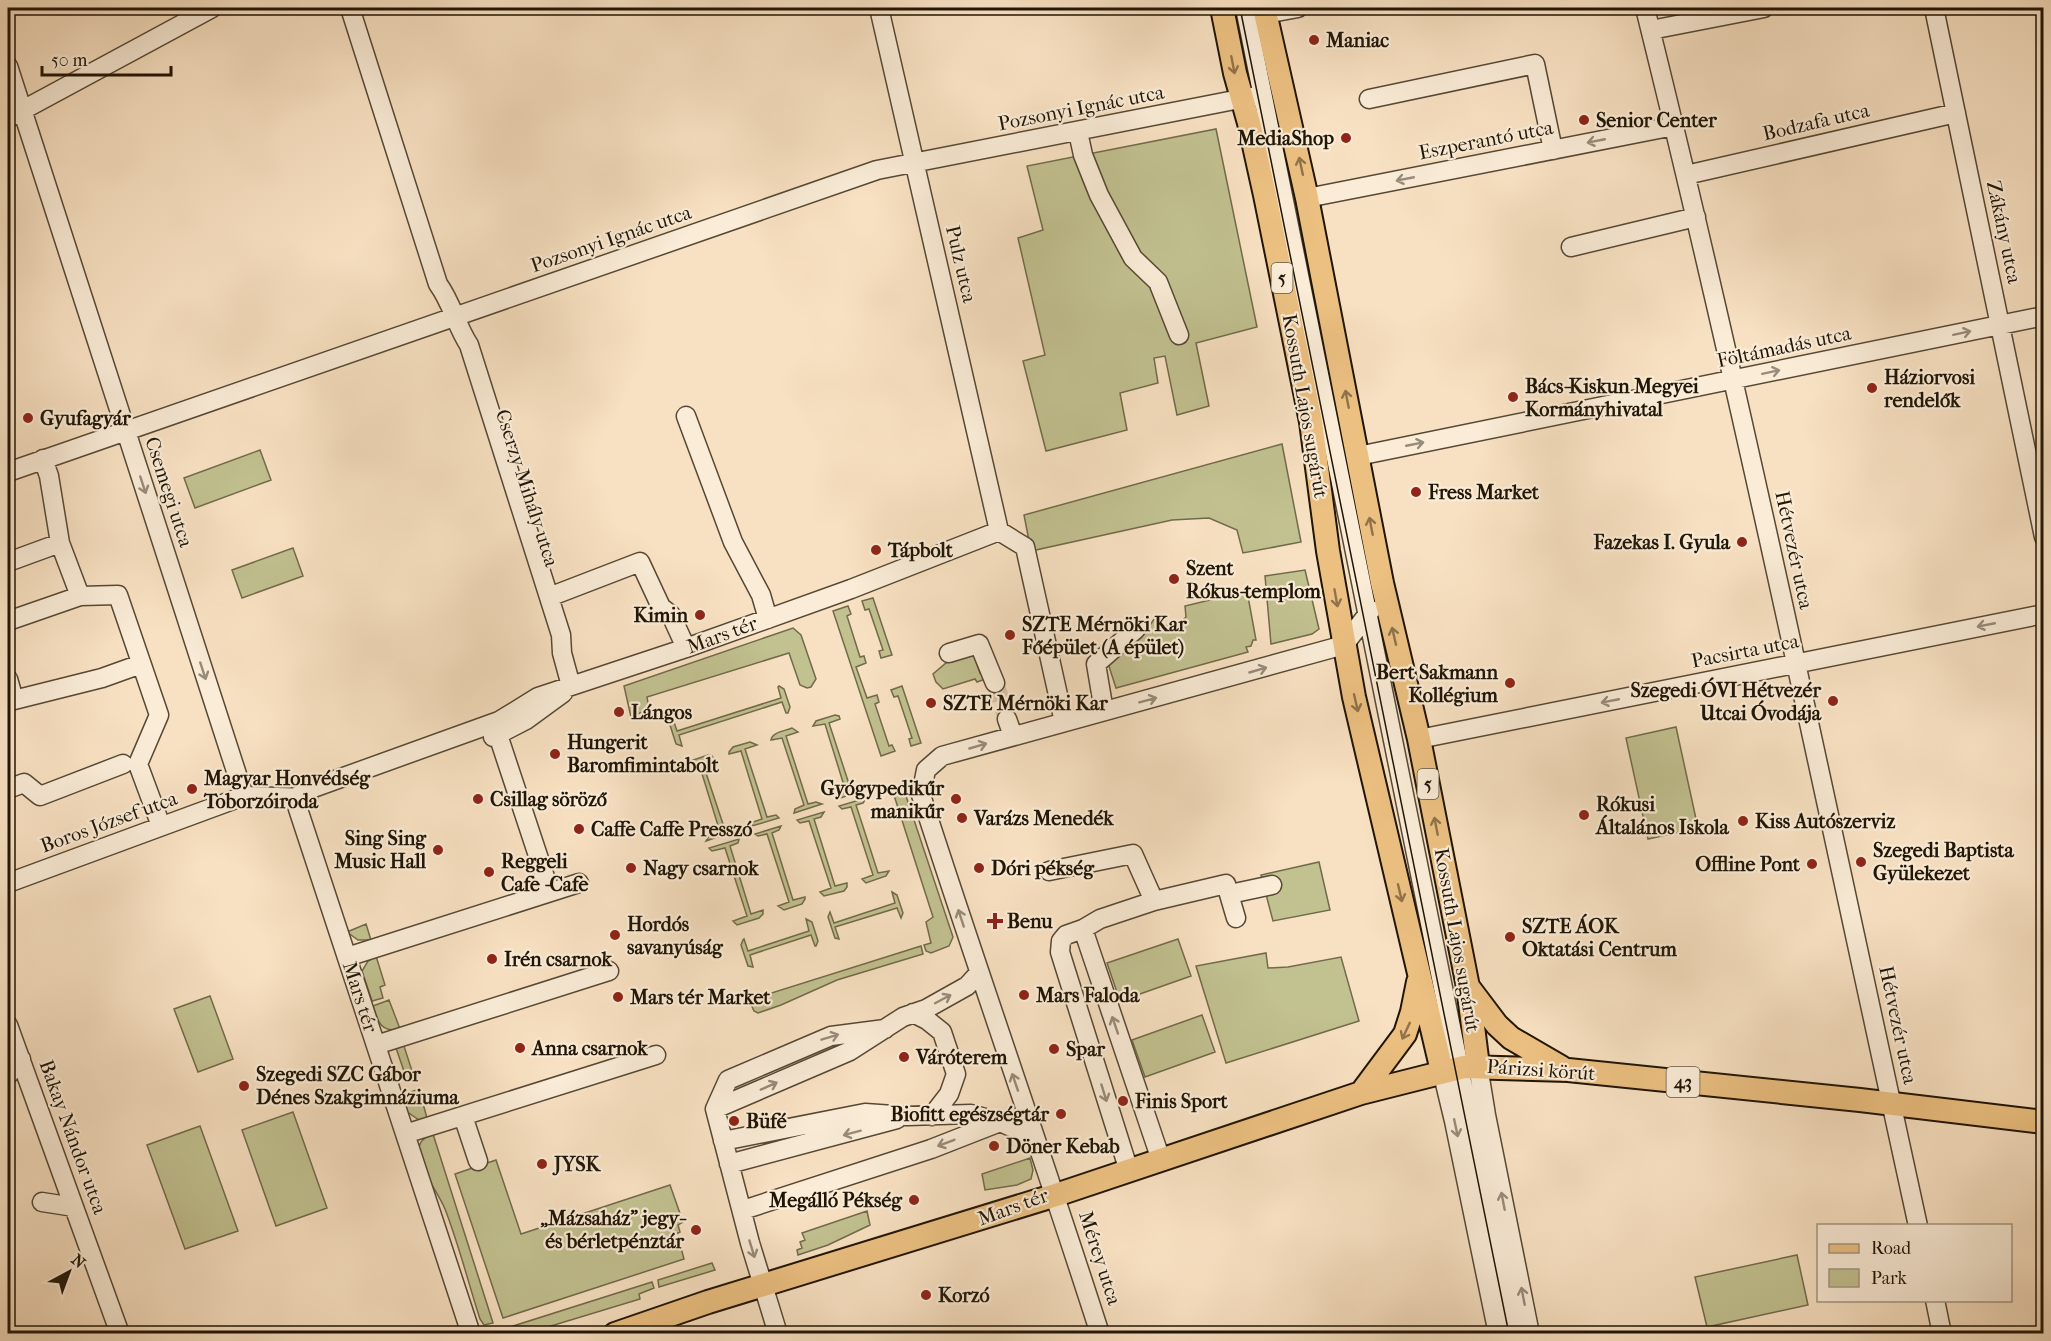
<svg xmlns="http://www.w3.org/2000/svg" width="2051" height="1341" font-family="'IM FELL French Canon',serif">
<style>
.green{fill:#c2c190;stroke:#716b4b;stroke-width:1.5}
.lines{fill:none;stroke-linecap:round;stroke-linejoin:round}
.minor-tunnel{stroke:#d8c2a6;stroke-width:18;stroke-dasharray:18 9;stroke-linecap:butt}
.minor-casing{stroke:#564835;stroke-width:21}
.major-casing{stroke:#201506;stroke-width:26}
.minor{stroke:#faecd7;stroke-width:18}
.major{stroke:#ecc081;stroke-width:22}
.tram{stroke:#201506;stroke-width:1.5}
.oneway{stroke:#90734a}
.oneway2{stroke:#988b79}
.poi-dot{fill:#8f2418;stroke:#faecd7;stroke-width:2}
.labels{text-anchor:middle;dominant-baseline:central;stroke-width:4.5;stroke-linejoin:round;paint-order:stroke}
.shield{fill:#faecd7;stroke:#615645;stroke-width:1.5}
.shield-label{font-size:18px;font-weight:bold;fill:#201506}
.poi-label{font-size:20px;font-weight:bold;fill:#201506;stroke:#faecd7;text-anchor:start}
.street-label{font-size:20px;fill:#201506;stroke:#faecd7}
</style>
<rect width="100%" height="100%" fill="#f8e1c2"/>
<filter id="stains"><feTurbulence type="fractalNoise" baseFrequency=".00333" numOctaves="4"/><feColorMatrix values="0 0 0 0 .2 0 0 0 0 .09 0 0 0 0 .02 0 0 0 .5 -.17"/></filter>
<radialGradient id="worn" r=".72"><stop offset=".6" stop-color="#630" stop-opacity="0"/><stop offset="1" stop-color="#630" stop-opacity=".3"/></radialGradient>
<path class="green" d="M1216 129 1257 327 1196 343 1209 406 1177 415 1165 356 1154 358 1158 383 1120 393 1127 430 1046 451 1023 361 1045 355 1018 238 1043 230 1027 166Z
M1282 444 1301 542 1243 553 1237 530 1209 518 1172 520 1031 551 1024 515Z
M260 450 271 480 195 508 184 478Z
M293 548 303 576 242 598 232 570Z
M1305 570 1319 629 1312 634 1271 644 1265 576Z
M1247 591 1256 640H1253L1251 646 1246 647 1248 652 1116 688 1106 657 1141 638 1157 615C1165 630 1175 630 1186 617L1185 606Z
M873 598 892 655 881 658 879 651 883 650 869 609 865 610 862 601Z
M848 606 851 614 847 616 860 657 864 656 866 663 856 667 867 698 877 695 879 702 875 704 889 746 892 745 895 751 881 756 833 611Z
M793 628 801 635 816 679 811 687 807 688 800 685 789 653 647 697 649 709 631 717 624 686Z
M962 656H974L980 673 985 671 988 678 977 682 975 679 943 689 936 682 933 674 946 663Z
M779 686 784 689 790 707 788 713H786L782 702 679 735 682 746 676 744 670 725 672 720 673 719 677 731 781 698 778 687Z
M902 686 921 743 911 746 909 739 912 738 898 696 894 697 891 690Z
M835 715 839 716 840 719 829 723 851 790 860 789 863 791 837 799 840 794 846 792 825 724 813 726 816 721Z
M1676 727 1698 828 1648 839 1626 738Z
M792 728 798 732 786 736 808 804 816 802 822 804 794 813 795 809 804 805 782 738 771 740C772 732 785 731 792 728Z
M750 742 757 745 745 749 767 817 776 815 779 818 752 826 753 822 762 819 741 751 729 754V752L733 747Z
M708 755 712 756 715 760 703 764 725 830 732 828 737 830 706 841 709 836 720 832 699 764 684 768 687 762Z
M898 788 905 793 953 937 949 946 931 953 926 951 924 945 931 943 926 922 933 917 892 789Z
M866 798 863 803 856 805 878 873 889 871 886 876 866 883 862 879 873 875 851 807 842 809 839 806Z
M824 812 821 817 814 819 835 886 847 883V887L844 891 824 896 820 892 831 888 809 821 800 823 797 820Z
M781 826 779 830 772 833 793 900 805 897V899L802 904 784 910 778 906 789 902 767 834 758 836 755 834Z
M739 839 738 843 730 846 751 914 763 910V914L759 918 737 925 733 921 747 916 725 848 712 851 709 848Z
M1319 862 1330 910 1273 921 1261 875Z
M892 892 897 895 903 913 901 918 897 908 835 927 839 939 835 938 828 917 830 912 834 923 895 903Z
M806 919 812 922 818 941 816 946H815L811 935 750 955 753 967 748 966 741 945 743 940 744 939 748 951 809 931Z
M366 924 371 940H358L347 932Z
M1178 939 1191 976 1120 1001 1107 963Z
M921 946 923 954 837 980 781 1005 758 1013 754 1011 749 1000Z
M1266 953 1268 968 1288 967 1341 957 1359 1021 1226 1063 1196 966Z
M376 956 385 985 380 987 383 998 372 1001 362 971 368 961Z
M210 996 233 1059 198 1072 174 1009Z
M389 1000 400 1029C381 1033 378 1022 373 1006Z
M1202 1015 1215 1052 1145 1077 1132 1040Z
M401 1045 404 1046 413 1074 406 1077 396 1048Z
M419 1089 427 1118 419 1120 406 1111 403 1095Z
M293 1112 327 1208 276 1226 242 1130Z
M200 1126 238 1231 185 1249 147 1145Z
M433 1134 493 1323 484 1325 480 1319C468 1282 459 1245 445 1209 437 1190 420 1171 419 1150 418 1142 426 1136 433 1134Z
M1030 1158 1033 1170 1031 1179 1017 1185 985 1190 982 1174Z
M496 1160 521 1234 670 1185 683 1222 678 1225 680 1232 671 1236 676 1250 681 1248 684 1259 503 1318 455 1174Z
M867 1211 870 1225 828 1245 798 1255 797 1250 802 1248 800 1242 805 1240 802 1233Z
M1797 1255 1808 1305 1707 1327 1695 1277Z
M712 1263 715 1270 659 1287 658 1280Z
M652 1282 654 1288 639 1294 640 1299 528 1333H491Z"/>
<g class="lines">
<path class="minor-tunnel" d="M995 683 1007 719"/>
<g class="minor-casing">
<path id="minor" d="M350 8 438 284C452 303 456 325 469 345L561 635 562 653 571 686
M879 8 999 531
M1245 8 1513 1334
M1645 8C1745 411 1829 819 1918 1226
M1934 8 2044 537
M1265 14 1298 8
M1651 30 1764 8
M8 66 244 796
M1369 99 1535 64 1553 150
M8 118 212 8
M1078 132 1083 155 1099 195 1133 258 1158 282 1179 335
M1686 175 1956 113
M1307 198 1674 126
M1571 247 1696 217
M686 416 733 542 761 595 768 619
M1358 456 2044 316
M43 459 49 476 60 543 80 596 118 595 159 715 138 764 161 826
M8 472 877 170 1255 96
M999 531 1025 547 1064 722
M8 562 60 543
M549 597 640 562 661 607 671 615 686 648
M8 621 80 596
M949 653 979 644 995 683
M8 679 14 700 102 678 141 664
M1104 711 1096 664 1136 629
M1007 719 1013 736
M498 735 550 892
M493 737 526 720 563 693
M1419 739 2044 614
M8 789 24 783 40 796 123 764
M296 797 313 788 499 721 538 697 686 648 851 589 999 531
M296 797 298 809 471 1334
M1049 871 1133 854 1154 901
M8 883 244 796 308 798
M1230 894 1272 885
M1083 929 1161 1160
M347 957 579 883
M913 1013 927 1020 942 1032 956 1074 949 1094 932 1116
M8 1025 120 1334
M376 1045 609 971
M1478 1066 1486 1115 1530 1334
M1442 1071 1454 1121 1498 1334
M8 1075 21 1059
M715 1109 850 1051 903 1017 926 1009 967 986 978 974
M463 1116 478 1161
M405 1134 656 1055
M723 1141 865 1113 908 1116 971 1114 1000 1122 1034 1137
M729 1164 897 1119
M1129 1171 1060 952 1061 941 1066 935 1083 929 1100 919 1154 901 1226 884 1236 918
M42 1202 74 1207
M743 1210 931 1149 1000 1122
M1935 1300 1942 1334
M778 1334 750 1243 715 1109 728 1080 831 1036 885 1029
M1100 1334C1042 1153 979 975 921 795L926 770 942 756 1344 645 1371 610"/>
</g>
<g class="major-casing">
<path id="major" d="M1222 8 1235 73 1249 123 1265 195 1311 422 1328 551 1354 697 1442 1071
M1264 8 1307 198 1382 583 1419 739 1468 987 1478 1066
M1469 988 1497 1025 1511 1038 1561 1067
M1361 1093 1405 1034 1412 1012 1418 982
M615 1334 708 1302 1056 1195 1361 1093 1464 1067 1568 1070 1860 1100 2044 1122"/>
</g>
<use href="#minor" class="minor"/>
<use href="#major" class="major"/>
<path class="tram" d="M1240 8 1509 1334"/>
</g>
<defs><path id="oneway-shaft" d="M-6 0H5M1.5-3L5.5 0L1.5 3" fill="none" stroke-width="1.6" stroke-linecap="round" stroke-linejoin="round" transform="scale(1.5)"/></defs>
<g class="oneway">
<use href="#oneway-shaft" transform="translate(1233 65) rotate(79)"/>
<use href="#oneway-shaft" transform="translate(1301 166) rotate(-102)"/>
<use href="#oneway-shaft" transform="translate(1347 399) rotate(-101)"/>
<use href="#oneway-shaft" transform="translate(1371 526) rotate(-101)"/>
<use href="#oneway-shaft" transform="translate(1336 598) rotate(80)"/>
<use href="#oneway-shaft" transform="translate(1394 636) rotate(-103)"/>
<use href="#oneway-shaft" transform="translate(1356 703) rotate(77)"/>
<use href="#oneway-shaft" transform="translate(1436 826) rotate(-101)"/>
<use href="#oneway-shaft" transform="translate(1400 893) rotate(77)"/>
<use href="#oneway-shaft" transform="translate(1406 1031) rotate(115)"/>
</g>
<g class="oneway2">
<use href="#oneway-shaft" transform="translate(1596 141) rotate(169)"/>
<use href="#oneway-shaft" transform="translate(1405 179) rotate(169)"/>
<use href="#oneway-shaft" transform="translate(1962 333) rotate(-12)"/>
<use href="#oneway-shaft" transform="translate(1771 372) rotate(-12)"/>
<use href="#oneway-shaft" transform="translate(1415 444) rotate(-11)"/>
<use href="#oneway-shaft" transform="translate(143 485) rotate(72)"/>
<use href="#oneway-shaft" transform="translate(1986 625) rotate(169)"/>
<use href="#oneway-shaft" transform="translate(1258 670) rotate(-16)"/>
<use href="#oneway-shaft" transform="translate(203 671) rotate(72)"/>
<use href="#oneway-shaft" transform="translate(1148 700) rotate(-15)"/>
<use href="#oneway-shaft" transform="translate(1610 701) rotate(169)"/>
<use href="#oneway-shaft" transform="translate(978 746) rotate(-16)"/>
<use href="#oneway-shaft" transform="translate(961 918) rotate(-108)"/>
<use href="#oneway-shaft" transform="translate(943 999) rotate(-28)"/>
<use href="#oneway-shaft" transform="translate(1115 1025) rotate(-109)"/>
<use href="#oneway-shaft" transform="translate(830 1037) rotate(-17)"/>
<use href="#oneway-shaft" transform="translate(1015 1082) rotate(-109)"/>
<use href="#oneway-shaft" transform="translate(769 1086) rotate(-24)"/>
<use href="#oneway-shaft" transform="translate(1104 1093) rotate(73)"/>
<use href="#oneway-shaft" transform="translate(1456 1128) rotate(78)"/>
<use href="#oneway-shaft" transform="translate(852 1133) rotate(165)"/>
<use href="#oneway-shaft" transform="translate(946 1143) rotate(159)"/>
<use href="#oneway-shaft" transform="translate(1503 1201) rotate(-101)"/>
<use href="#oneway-shaft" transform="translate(752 1249) rotate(73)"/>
<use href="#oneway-shaft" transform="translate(1523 1296) rotate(-101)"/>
</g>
<g class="poi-dot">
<circle cx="1314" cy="40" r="6"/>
<circle cx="1584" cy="120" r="6"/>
<circle cx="1346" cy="138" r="6"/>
<circle cx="1872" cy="388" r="6"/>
<circle cx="1513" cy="397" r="6"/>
<circle cx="28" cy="418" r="6"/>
<circle cx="1416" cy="492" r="6"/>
<circle cx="1742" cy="542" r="6"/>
<circle cx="876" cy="550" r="6"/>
<circle cx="1174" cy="579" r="6"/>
<circle cx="700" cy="615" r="6"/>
<circle cx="1010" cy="635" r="6"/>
<circle cx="1510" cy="683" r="6"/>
<circle cx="1833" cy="701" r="6"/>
<circle cx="931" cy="703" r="6"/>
<circle cx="619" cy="712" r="6"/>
<circle cx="555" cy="754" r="6"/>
<circle cx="192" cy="789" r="6"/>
<circle cx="478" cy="799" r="6"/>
<circle cx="956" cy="799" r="6"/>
<circle cx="1584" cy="815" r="6"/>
<circle cx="962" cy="818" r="6"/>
<circle cx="1743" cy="821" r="6"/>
<circle cx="579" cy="829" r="6"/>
<circle cx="438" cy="850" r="6"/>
<circle cx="1861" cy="862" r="6"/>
<circle cx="1812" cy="864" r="6"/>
<circle cx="631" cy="868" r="6"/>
<circle cx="979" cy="868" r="6"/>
<circle cx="489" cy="872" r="6"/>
<path d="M992 912h6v6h6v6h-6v6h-6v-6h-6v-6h6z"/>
<circle cx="615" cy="935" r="6"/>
<circle cx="1510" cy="937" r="6"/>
<circle cx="492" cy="959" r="6"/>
<circle cx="1024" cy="995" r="6"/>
<circle cx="618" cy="997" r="6"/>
<circle cx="520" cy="1048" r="6"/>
<circle cx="1054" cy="1049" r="6"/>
<circle cx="904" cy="1057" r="6"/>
<circle cx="244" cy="1086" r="6"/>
<circle cx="1123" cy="1101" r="6"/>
<circle cx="1061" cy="1114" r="6"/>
<circle cx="734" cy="1121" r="6"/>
<circle cx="994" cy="1146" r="6"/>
<circle cx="542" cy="1164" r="6"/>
<circle cx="914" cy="1200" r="6"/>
<circle cx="696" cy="1230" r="6"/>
<circle cx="926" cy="1295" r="6"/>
</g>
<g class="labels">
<g class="shield">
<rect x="1271.5" y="263" width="21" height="30" rx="4.5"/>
<rect x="1417.5" y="769" width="21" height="30" rx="4.5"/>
<rect x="1666.5" y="1067" width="33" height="30" rx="4.5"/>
</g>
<g class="shield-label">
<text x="1282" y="278">5</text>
<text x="1428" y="784">5</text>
<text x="1683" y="1082">43</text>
</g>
<g class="poi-label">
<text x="1326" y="40">Maniac</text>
<text x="1596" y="120">Senior Center</text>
<text x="1334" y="138" text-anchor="end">MediaShop</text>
<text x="1884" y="377">Háziorvosi<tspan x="1884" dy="23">rendelők</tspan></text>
<text x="1525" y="386">Bács-Kiskun Megyei<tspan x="1525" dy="23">Kormányhivatal</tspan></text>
<text x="40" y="418">Gyufagyár</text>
<text x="1428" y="492">Fress Market</text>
<text x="1730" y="542" text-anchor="end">Fazekas I. Gyula</text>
<text x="888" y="550">Tápbolt</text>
<text x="1186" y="568">Szent<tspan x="1186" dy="23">Rókus-templom</tspan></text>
<text x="688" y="615" text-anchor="end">Kimin</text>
<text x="1022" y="624">SZTE Mérnöki Kar<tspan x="1022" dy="23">Főépület (A épület)</tspan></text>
<text x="1498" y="672" text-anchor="end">Bert Sakmann<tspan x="1498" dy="23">Kollégium</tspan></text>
<text x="1821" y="690" text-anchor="end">Szegedi ÓVI Hétvezér<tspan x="1821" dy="23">Utcai Óvodája</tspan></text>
<text x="943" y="703">SZTE Mérnöki Kar</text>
<text x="631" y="712">Lángos</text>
<text x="567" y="742">Hungerit<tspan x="567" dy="23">Baromfimintabolt</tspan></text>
<text x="204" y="778">Magyar Honvédség<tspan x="204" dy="23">Toborzóiroda</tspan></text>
<text x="944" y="788" text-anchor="end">Gyógypedikűr<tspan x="944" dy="23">manikűr</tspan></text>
<text x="490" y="799">Csillag söröző</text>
<text x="1596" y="804">Rókusi<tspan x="1596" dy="23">Általános Iskola</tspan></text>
<text x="974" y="818">Varázs Menedék</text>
<text x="1755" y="821">Kiss Autószerviz</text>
<text x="591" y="829">Caffe Caffe Presszó</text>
<text x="426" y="838" text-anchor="end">Sing Sing<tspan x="426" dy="23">Music Hall</tspan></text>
<text x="1873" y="850">Szegedi Baptista<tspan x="1873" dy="23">Gyülekezet</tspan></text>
<text x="501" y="861">Reggeli<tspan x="501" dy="23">Cafe -Cafe</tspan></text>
<text x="1800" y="864" text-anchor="end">Offline Pont</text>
<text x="643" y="868">Nagy csarnok</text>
<text x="991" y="868">Dóri pékség</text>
<text x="1007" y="921">Benu</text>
<text x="627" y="924">Hordós<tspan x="627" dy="23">savanyúság</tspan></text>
<text x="1522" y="926">SZTE ÁOK<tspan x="1522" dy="23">Oktatási Centrum</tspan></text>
<text x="504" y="959">Irén csarnok</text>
<text x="1036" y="995">Mars Faloda</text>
<text x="630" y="997">Mars tér Market</text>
<text x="532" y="1048">Anna csarnok</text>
<text x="1066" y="1049">Spar</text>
<text x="916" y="1057">Váróterem</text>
<text x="256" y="1074">Szegedi SZC Gábor<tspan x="256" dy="23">Dénes Szakgimnáziuma</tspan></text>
<text x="1135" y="1101">Finis Sport</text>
<text x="1049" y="1114" text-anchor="end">Biofitt egészségtár</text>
<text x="746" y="1121">Büfé</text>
<text x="1006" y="1146">Döner Kebab</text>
<text x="554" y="1164">JYSK</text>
<text x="902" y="1200" text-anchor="end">Megálló Pékség</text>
<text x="684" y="1218" text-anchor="end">„Mázsaház” jegy-<tspan x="684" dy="23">és bérletpénztár</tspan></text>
<text x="938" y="1295">Korzó</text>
</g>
<g class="street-label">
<text transform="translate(1081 108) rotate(-11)">Pozsonyi Ignác utca</text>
<text transform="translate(1816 122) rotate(-13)">Bodzafa utca</text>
<text transform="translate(1486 140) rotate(-11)">Eszperantó utca</text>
<text transform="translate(2004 232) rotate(78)">Zákány utca</text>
<text transform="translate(611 239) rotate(-19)">Pozsonyi Ignác utca</text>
<text transform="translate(961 264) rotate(77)">Pulz utca</text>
<text transform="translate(1784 347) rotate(-12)">Föltámadás utca</text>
<text transform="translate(1305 406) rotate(80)">Kossuth Lajos sugárút</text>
<text transform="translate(527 488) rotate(72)">Cserzy Mihály utca</text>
<text transform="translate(169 492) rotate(72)">Csemegi utca</text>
<text transform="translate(1794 550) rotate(78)">Hétvezér utca</text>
<text transform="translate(722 635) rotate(-20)">Mars tér</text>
<text transform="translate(1745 651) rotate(-11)">Pacsirta utca</text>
<text transform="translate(109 822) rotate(-20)">Boros József utca</text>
<text transform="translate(1457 940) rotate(80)">Kossuth Lajos sugárút</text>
<text transform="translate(360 997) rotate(72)">Mars tér</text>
<text transform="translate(1898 1025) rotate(78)">Hétvezér utca</text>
<text transform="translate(1541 1070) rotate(4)">Párizsi körút</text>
<text transform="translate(73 1137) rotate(70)">Bakay Nándor utca</text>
<text transform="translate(1013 1207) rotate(-20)">Mars tér</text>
<text transform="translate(1100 1258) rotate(72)">Mérey utca</text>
</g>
</g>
<rect width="2051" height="1341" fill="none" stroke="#f8e1c2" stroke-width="30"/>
<rect x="9" y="9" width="2033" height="1323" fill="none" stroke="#201506" stroke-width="3"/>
<rect x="15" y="15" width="2021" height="1311" fill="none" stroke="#201506" stroke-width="1.5"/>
<rect x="1817" y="1224" width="195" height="78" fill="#faecd7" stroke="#a39683" stroke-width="1.5"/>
<rect x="1829" y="1244" width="30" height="9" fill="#ecc081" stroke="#a39683" stroke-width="1.5"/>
<text x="1871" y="1254" font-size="18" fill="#201506">Road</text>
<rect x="1829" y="1269" width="30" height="18" fill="#c2c190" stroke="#a39683" stroke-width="1.5"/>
<text x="1871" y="1284" font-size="18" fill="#201506">Park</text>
<g transform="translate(69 1272) rotate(41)" stroke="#faecd7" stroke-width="4.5" paint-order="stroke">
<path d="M0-4.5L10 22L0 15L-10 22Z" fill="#201506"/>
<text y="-9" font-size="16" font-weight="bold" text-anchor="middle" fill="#201506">N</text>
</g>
<path d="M42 66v9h129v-9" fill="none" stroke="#201506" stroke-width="3"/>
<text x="51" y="66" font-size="18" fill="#201506" stroke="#faecd7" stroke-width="4.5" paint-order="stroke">50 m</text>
<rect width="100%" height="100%" filter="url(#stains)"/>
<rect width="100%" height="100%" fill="url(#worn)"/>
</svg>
